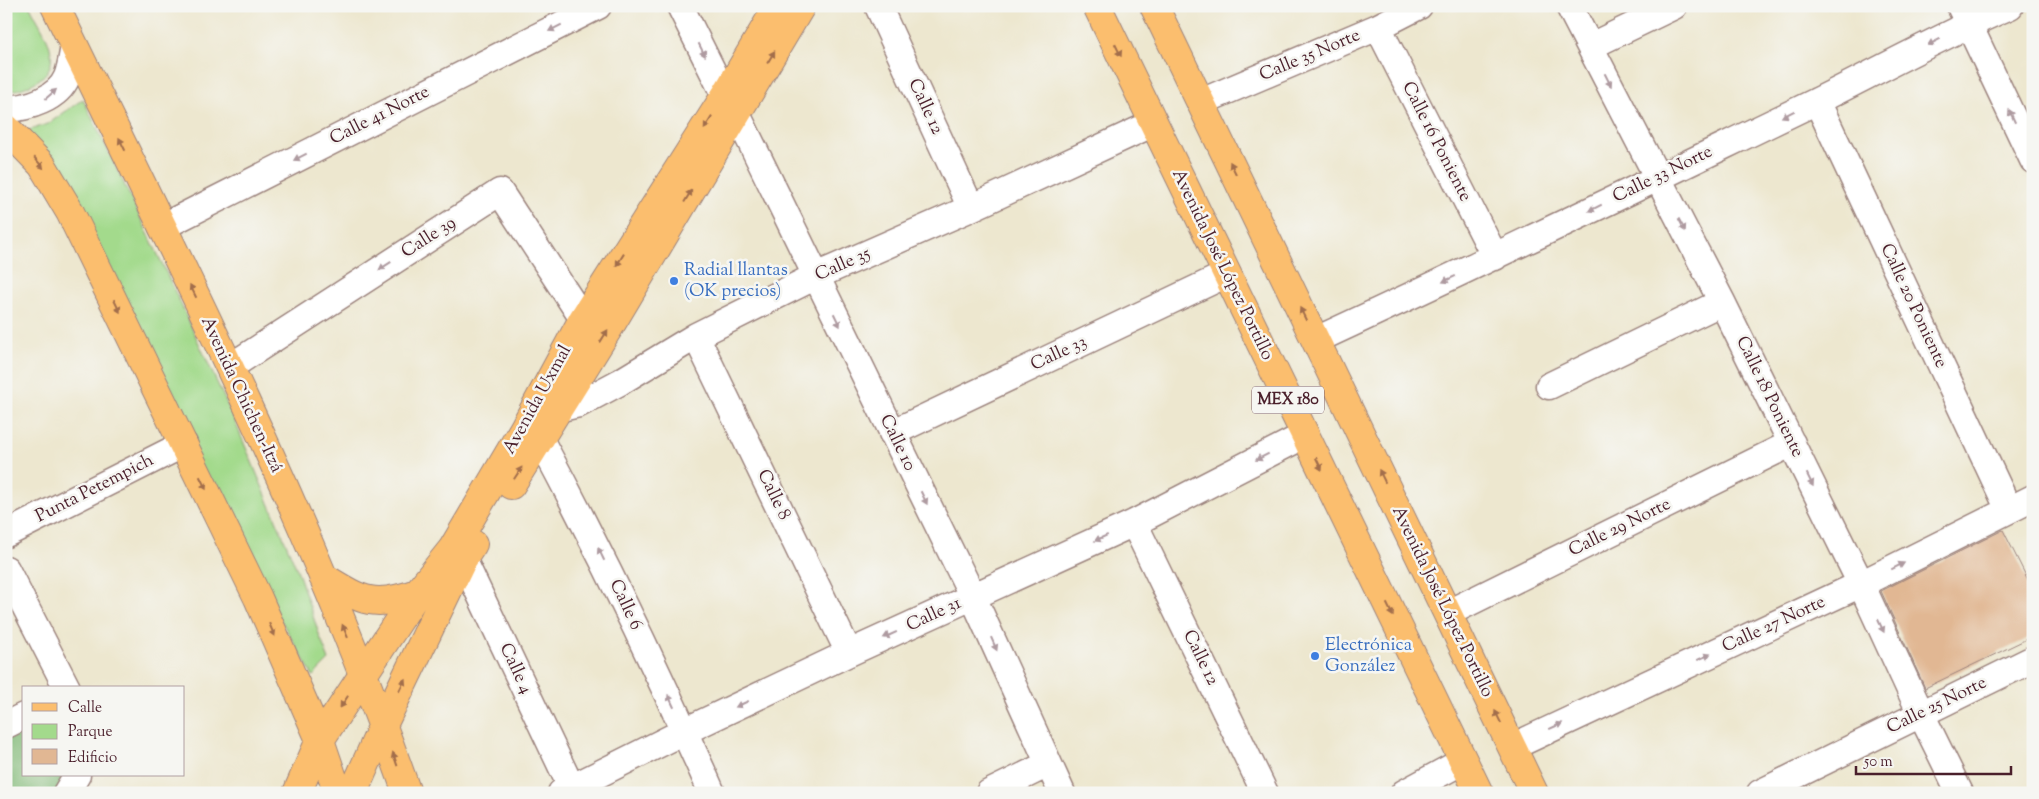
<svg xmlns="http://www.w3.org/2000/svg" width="2039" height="799" font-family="'Sorts Mill Goudy',serif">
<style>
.green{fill:#a3da8c;stroke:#767c5c}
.forest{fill:#82ba78;stroke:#666c52}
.building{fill:#e1b793}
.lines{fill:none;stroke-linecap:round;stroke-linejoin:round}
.minor-casing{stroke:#9c837d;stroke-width:29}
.major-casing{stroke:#9c837d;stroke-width:30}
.minor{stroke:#fff;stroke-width:26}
.major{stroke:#fbbe6e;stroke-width:28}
.oneway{fill:#ae9aa0}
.oneway2{fill:#a26e4c}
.shop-dot{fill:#3f7fe0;stroke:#f6f6f2;stroke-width:2}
.labels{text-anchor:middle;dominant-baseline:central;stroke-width:5;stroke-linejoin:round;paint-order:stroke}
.shield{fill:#f6f6f2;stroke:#7e6067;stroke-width:1}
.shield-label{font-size:16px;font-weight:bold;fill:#4a1f2b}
.street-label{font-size:18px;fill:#4a1f2b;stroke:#f6f6f2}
.shop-label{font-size:18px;fill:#366cbe;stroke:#f6f6f2;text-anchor:start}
</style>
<rect width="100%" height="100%" fill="#f6f6f2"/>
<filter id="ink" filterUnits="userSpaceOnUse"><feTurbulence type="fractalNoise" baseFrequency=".02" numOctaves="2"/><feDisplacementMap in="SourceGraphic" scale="10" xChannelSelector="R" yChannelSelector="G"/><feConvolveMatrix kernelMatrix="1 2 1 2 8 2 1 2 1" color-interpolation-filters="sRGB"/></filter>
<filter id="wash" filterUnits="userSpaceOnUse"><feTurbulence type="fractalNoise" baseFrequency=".0096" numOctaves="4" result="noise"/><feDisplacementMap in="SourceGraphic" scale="20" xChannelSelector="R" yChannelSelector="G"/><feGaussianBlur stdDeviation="1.12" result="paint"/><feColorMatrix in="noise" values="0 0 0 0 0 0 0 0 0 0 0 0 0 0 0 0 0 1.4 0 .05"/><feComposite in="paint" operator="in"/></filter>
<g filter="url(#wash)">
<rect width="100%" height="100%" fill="#ede7cf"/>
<path class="green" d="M6 6H30C37 21 49 37 51 53 56 77 25 90 6 92Z
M83 99 153 244 233 417 298 572 320 637 329 660 313 676 268 598 26 131 48 124Z"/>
<path class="forest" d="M24 729V775H69L57 793H6V738Z"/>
<g id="blocks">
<path class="building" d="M2003 530 2033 590V636L1925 688 1881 591Z"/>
</g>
</g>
<g filter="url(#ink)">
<use href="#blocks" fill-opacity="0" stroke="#9c837d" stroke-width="1"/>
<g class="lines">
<g class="minor-casing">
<path id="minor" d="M680 6 725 96 737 114 973 597 1062 793
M878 6 971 208
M1569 6 1722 302 1861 584 1921 714 1960 793
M1960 6 2033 160
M1378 27 1495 257
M1591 46 1674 6
M1817 101 2009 510
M1201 102 1378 27 1419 6
M6 109C28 108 58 99 67 77 71 67 72 56 74 46
M162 227 598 6
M696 336 849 653
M1316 340C1483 263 1649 182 1815 102 1880 70 1943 35 2010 6
M230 367 500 192 583 319
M1549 386 1722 302
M546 397 561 408 579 404 620 382 696 336 816 276 971 208 1154 123
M524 428 540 439C602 555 659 673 712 793
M892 433 1227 274
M1134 523 1265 793
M6 534 184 444
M453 548 463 559 574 793
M6 569 67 688
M1448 613 1792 443
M6 725 24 716
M1512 747 1861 584 2033 498
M66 793 77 775
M561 793 685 731 849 653 1134 523 1305 435
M989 793 1048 764
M1404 793 1463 761
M1760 793 2033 659"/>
</g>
<g class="major-casing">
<path id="major" d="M55 6C180 264 312 521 407 793
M1097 6 1479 793
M1154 6 1534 793
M6 128 42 165 70 212 258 598 320 740 338 793
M511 485 613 321 801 6
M323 577C361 600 372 609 417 593
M297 793 320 740 417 593 453 548 524 428 583 319 725 96 778 6
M353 793 383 725 463 559 473 544"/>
</g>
<use href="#minor" class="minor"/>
<use href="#major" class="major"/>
</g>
<defs><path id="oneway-solid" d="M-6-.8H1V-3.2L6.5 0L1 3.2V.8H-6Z" transform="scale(1.25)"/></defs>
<g class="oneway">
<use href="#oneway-solid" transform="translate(555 28) rotate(153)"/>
<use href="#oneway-solid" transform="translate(1934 42) rotate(153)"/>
<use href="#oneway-solid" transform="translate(702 50) rotate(63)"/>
<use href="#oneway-solid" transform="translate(1608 80) rotate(63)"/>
<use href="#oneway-solid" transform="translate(51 94) rotate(-41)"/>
<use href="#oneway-solid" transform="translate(1788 114) rotate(154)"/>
<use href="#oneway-solid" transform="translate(2012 116) rotate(-115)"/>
<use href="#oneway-solid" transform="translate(300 157) rotate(153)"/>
<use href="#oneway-solid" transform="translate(1595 208) rotate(154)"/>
<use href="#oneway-solid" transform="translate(1682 225) rotate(62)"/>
<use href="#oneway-solid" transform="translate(385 266) rotate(147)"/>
<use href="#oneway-solid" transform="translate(1449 279) rotate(155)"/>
<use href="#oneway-solid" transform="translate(837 320) rotate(64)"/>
<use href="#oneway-solid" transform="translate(1262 457) rotate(153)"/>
<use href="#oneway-solid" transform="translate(1810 480) rotate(64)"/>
<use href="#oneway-solid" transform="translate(924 498) rotate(64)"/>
<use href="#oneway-solid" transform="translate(1101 538) rotate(155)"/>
<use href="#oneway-solid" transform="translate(601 554) rotate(-116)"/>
<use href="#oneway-solid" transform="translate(1898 566) rotate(-26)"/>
<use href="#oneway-solid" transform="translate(1881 626) rotate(65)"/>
<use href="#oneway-solid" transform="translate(890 635) rotate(156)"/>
<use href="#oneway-solid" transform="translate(994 644) rotate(66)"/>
<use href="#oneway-solid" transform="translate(1704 657) rotate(-25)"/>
<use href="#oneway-solid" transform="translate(671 701) rotate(-115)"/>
<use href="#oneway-solid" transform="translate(742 704) rotate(155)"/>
<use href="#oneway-solid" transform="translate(1556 726) rotate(-25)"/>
</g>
<g class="oneway2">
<use href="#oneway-solid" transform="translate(1118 50) rotate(64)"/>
<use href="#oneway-solid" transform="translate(771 57) rotate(-59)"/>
<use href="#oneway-solid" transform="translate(708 123) rotate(122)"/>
<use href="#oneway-solid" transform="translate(122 144) rotate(-116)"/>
<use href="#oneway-solid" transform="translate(39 163) rotate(50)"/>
<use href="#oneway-solid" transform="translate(1233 168) rotate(-116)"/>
<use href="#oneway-solid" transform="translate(688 196) rotate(-59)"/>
<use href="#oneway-solid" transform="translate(620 260) rotate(122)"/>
<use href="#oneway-solid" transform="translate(193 291) rotate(-116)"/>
<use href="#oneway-solid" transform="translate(117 306) rotate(64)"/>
<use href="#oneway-solid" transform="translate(1303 314) rotate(-116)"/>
<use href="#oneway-solid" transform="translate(604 336) rotate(-58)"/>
<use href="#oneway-solid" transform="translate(1319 464) rotate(64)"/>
<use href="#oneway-solid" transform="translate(518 473) rotate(-57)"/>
<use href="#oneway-solid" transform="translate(1382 476) rotate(-116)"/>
<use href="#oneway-solid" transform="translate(203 483) rotate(64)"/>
<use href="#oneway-solid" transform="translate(1390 610) rotate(64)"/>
<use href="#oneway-solid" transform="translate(272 630) rotate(67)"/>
<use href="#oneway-solid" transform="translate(345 631) rotate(-113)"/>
<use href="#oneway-solid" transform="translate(402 685) rotate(-64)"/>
<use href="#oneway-solid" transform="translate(344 702) rotate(123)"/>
<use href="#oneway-solid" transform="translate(1498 717) rotate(-116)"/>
<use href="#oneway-solid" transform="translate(395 759) rotate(-109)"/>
</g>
</g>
<g class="shop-dot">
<circle cx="674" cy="281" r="5"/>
<circle cx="1315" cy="656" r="5"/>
</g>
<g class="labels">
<rect class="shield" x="1252" y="386.5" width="72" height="27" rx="4"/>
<g class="shield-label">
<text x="1288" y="400">MEX 180</text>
</g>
<g class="street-label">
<text transform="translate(1310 56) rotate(-23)">Calle 35 Norte</text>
<text transform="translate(925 107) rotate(65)">Calle 12</text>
<text transform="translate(380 116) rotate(-27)">Calle 41 Norte</text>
<text transform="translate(1436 142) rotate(63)">Calle 16 Poniente</text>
<text transform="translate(1663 175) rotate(-26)">Calle 33 Norte</text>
<text transform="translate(429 238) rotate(-33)">Calle 39</text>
<text transform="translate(843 265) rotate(-24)">Calle 35</text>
<text transform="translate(1222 265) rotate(64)">Avenida José López Portillo</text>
<text transform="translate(1913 306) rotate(65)">Calle 20 Poniente</text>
<text transform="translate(1059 354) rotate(-25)">Calle 33</text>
<text transform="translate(241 395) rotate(65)">Avenida Chichen-Itzá</text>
<text transform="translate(1769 397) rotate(64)">Calle 18 Poniente</text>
<text transform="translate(538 400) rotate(-61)">Avenida Uxmal</text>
<text transform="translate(897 443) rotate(64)">Calle 10</text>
<text transform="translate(95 489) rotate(-27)">Punta Petempich</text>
<text transform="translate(773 495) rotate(64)">Calle 8</text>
<text transform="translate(1620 528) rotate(-26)">Calle 29 Norte</text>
<text transform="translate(1442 602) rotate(64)">Avenida José López Portillo</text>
<text transform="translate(625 605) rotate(65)">Calle 6</text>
<text transform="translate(934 615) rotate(-25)">Calle 31</text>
<text transform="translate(1774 625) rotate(-25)">Calle 27 Norte</text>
<text transform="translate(1200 658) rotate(64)">Calle 12</text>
<text transform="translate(515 669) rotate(65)">Calle 4</text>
<text transform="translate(1937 706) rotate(-26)">Calle 25 Norte</text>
</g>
<g class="shop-label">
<text x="684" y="271">Radial llantas<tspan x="684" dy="21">(OK precios)</tspan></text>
<text x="1325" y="646">Electrónica<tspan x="1325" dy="21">González</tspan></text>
</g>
</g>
<rect width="2039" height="799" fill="none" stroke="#f6f6f2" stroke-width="25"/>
<rect x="22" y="686" width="162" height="90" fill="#f6f6f2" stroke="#b1a0a2"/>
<rect x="32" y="703" width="25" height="8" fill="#fbbe6e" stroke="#b1a0a2"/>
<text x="68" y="712" font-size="15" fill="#4a1f2b">Calle</text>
<rect x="32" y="724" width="25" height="15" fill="#a3da8c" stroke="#b1a0a2"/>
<text x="68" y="736" font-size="15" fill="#4a1f2b">Parque</text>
<rect x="32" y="749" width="25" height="15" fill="#e1b793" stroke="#b1a0a2"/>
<text x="68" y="762" font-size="15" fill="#4a1f2b">Edificio</text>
<path d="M1856 766v8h155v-8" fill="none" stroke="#4a1f2b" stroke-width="2.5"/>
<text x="1864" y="766" font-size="15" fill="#4a1f2b" stroke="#f6f6f2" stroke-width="4" paint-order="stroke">50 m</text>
</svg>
